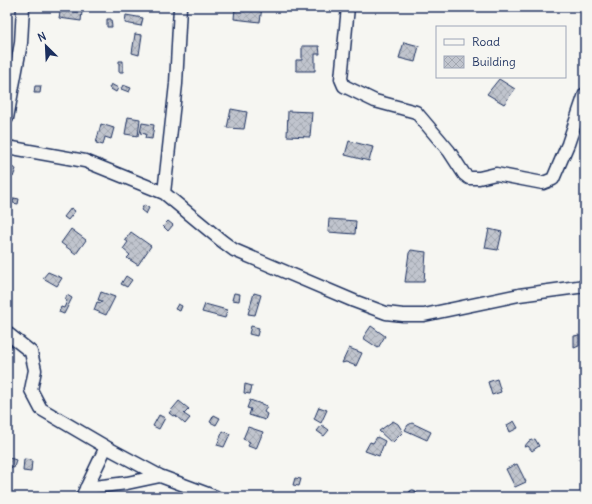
<svg xmlns="http://www.w3.org/2000/svg" width="592" height="504" font-family="Delius,sans-serif">
<style>
.building{fill:url(#building-cross-hatch);stroke:#1b2f5e}
.lines{fill:none;stroke-linecap:round;stroke-linejoin:round}
.service-casing{stroke:#1b2f5e;stroke-width:9}
.minor-casing{stroke:#1b2f5e;stroke-width:15}
.service{stroke:#f6f6f2;stroke-width:6}
.minor{stroke:#f6f6f2;stroke-width:12}
</style>
<defs>
<pattern id="building-cross-hatch" width="8" height="8" patternUnits="userSpaceOnUse"><rect width="8" height="8" fill="#c0c4cd"/><path d="M0 0l8 8M0 8l8-8" fill="none" stroke="#a4a9b2"/></pattern>
</defs>
<rect width="100%" height="100%" fill="#f6f6f2"/>
<filter id="ink" filterUnits="userSpaceOnUse"><feTurbulence type="fractalNoise" baseFrequency=".025" numOctaves="2"/><feDisplacementMap in="SourceGraphic" scale="8" xChannelSelector="R" yChannelSelector="G"/><feConvolveMatrix kernelMatrix="1 2 1 2 8 2 1 2 1" color-interpolation-filters="sRGB"/></filter>
<g filter="url(#ink)">
<path class="building" d="M61 7H67V10L82 12 81 21 59 18Z
M235 7H262L260 22 234 19Z
M126 15 143 18 141 26 125 23Z
M107 19H111L112 27H107Z
M135 34 142 35 139 55 132 53Z
M404 42 419 46 415 62 399 58Z
M302 46H319L320 54H315V71H296V60H302Z
M119 61H123V72H119Z
M499 79 515 89 504 104 487 94Z
M111 84 118 88 116 92 109 88Z
M123 85 131 88 129 92 121 89Z
M35 86H41L40 93H34Z
M231 109 247 112 244 129 227 128Z
M288 111 312 112 310 137 287 136Z
M128 117 140 119 138 136 125 134Z
M142 123 154 125 152 139 145 138 146 134 140 133Z
M101 124 114 128 111 139 105 137 103 145 96 143Z
M349 141 373 147 369 161 345 155Z
M9 166 16 169 13 177 7 174Z
M14 198 19 199 18 204 13 203Z
M144 205 149 208 146 214 141 210Z
M71 208 75 211 68 220 64 217Z
M329 219 356 221 355 234 328 232Z
M168 221 173 225 168 231 163 226Z
M71 229 86 240 76 254 61 243Z
M489 229 502 232 498 250 485 248Z
M131 232 151 246 138 265 127 258 130 255 123 249 128 242 125 240Z
M411 250 426 252 424 282H405L409 253Z
M48 272 62 278 57 286 43 278Z
M126 276 132 280 127 287 121 284Z
M101 292 115 297 106 315 94 310 97 302 101 303 102 301 98 300Z
M234 293 240 294 239 301 232 300Z
M254 293 261 295 255 315 248 314Z
M67 295 72 298 64 314 59 312 61 307 64 308 67 301 65 300Z
M178 304 182 306 180 311 175 309Z
M205 304 227 310 225 318 202 312Z
M251 326 259 328 257 336 249 334Z
M371 326 385 336 378 348 363 338Z
M579 335V346L574 348V336Z
M349 348 362 353 356 366 346 362 342 363Z
M497 379 501 392 492 395 488 382Z
M245 384 252 386 250 394 244 393Z
M250 400 267 406 264 412 267 414 265 420 249 415 251 409 247 408Z
M179 401 189 409 184 414 190 418 185 424 175 415 173 416 169 413Z
M319 407 327 410 321 423 314 419Z
M159 415 165 418 159 429 153 426Z
M214 415 220 418 216 425 210 422Z
M393 421 398 424 403 432 392 443 379 431Z
M514 421 518 428 510 432 507 425Z
M412 423 431 432 427 440 405 430 408 425Z
M322 425 329 430 324 436 317 431Z
M248 427 263 432 256 449 248 446 250 442 243 439Z
M223 431 230 434 224 447 217 445Z
M377 437 385 441 379 456 365 451 370 442 373 443Z
M535 439 539 446 532 451 528 446 524 447 529 441Z
M585 456V463L582 464 579 459Z
M7 457 16 460 14 468 7 466Z
M24 459 32 460 31 472 23 471Z
M517 464 526 482 515 487 506 469Z
M295 478 301 479 299 486 293 485Z"/>
<g class="lines">
<g class="service-casing">
<path id="service" d="M411 497 413 494"/>
</g>
<g class="minor-casing">
<path id="minor" d="M348 7 341 79 344 86 375 101 416 112 449 151 464 174 469 178H479L496 174 543 183 553 179 568 144 585 94
M7 118 21 43 23 7
M7 147 85 161 164 193 222 241 234 250 354 301 386 313 403 315H424L519 295 585 286
M164 193 176 84 180 7
M7 333 31 352 35 370 31 390 41 409 106 447
M86 488 127 483 160 476
M82 497 106 447 160 476 216 497"/>
</g>
<use href="#service" class="service"/>
<use href="#minor" class="minor"/>
</g>
</g>
<rect width="592" height="504" fill="none" stroke="#f6f6f2" stroke-width="24"/>
<rect x="12" y="12" width="568" height="480" fill="none" stroke="#1b2f5e" stroke-width="1.5" filter="url(#ink)"/>
<rect x="436" y="26" width="130" height="52" fill="#f6f6f2" stroke="#9ea6b7"/>
<rect x="444" y="39" width="20" height="6" fill="#f6f6f2" stroke="#9ea6b7"/>
<text x="472" y="46" font-size="12" fill="#1b2f5e">Road</text>
<rect x="444" y="56" width="20" height="12" fill="url(#building-cross-hatch)" stroke="#9ea6b7"/>
<text x="472" y="66" font-size="12" fill="#1b2f5e">Building</text>
<g transform="translate(46 46) rotate(336)" stroke="#f6f6f2" stroke-width="3" paint-order="stroke">
<path d="M0-3L7 15L0 10L-7 15Z" fill="#1b2f5e"/>
<text y="-6" font-size="11" font-weight="bold" text-anchor="middle" fill="#1b2f5e">N</text>
</g>
</svg>
